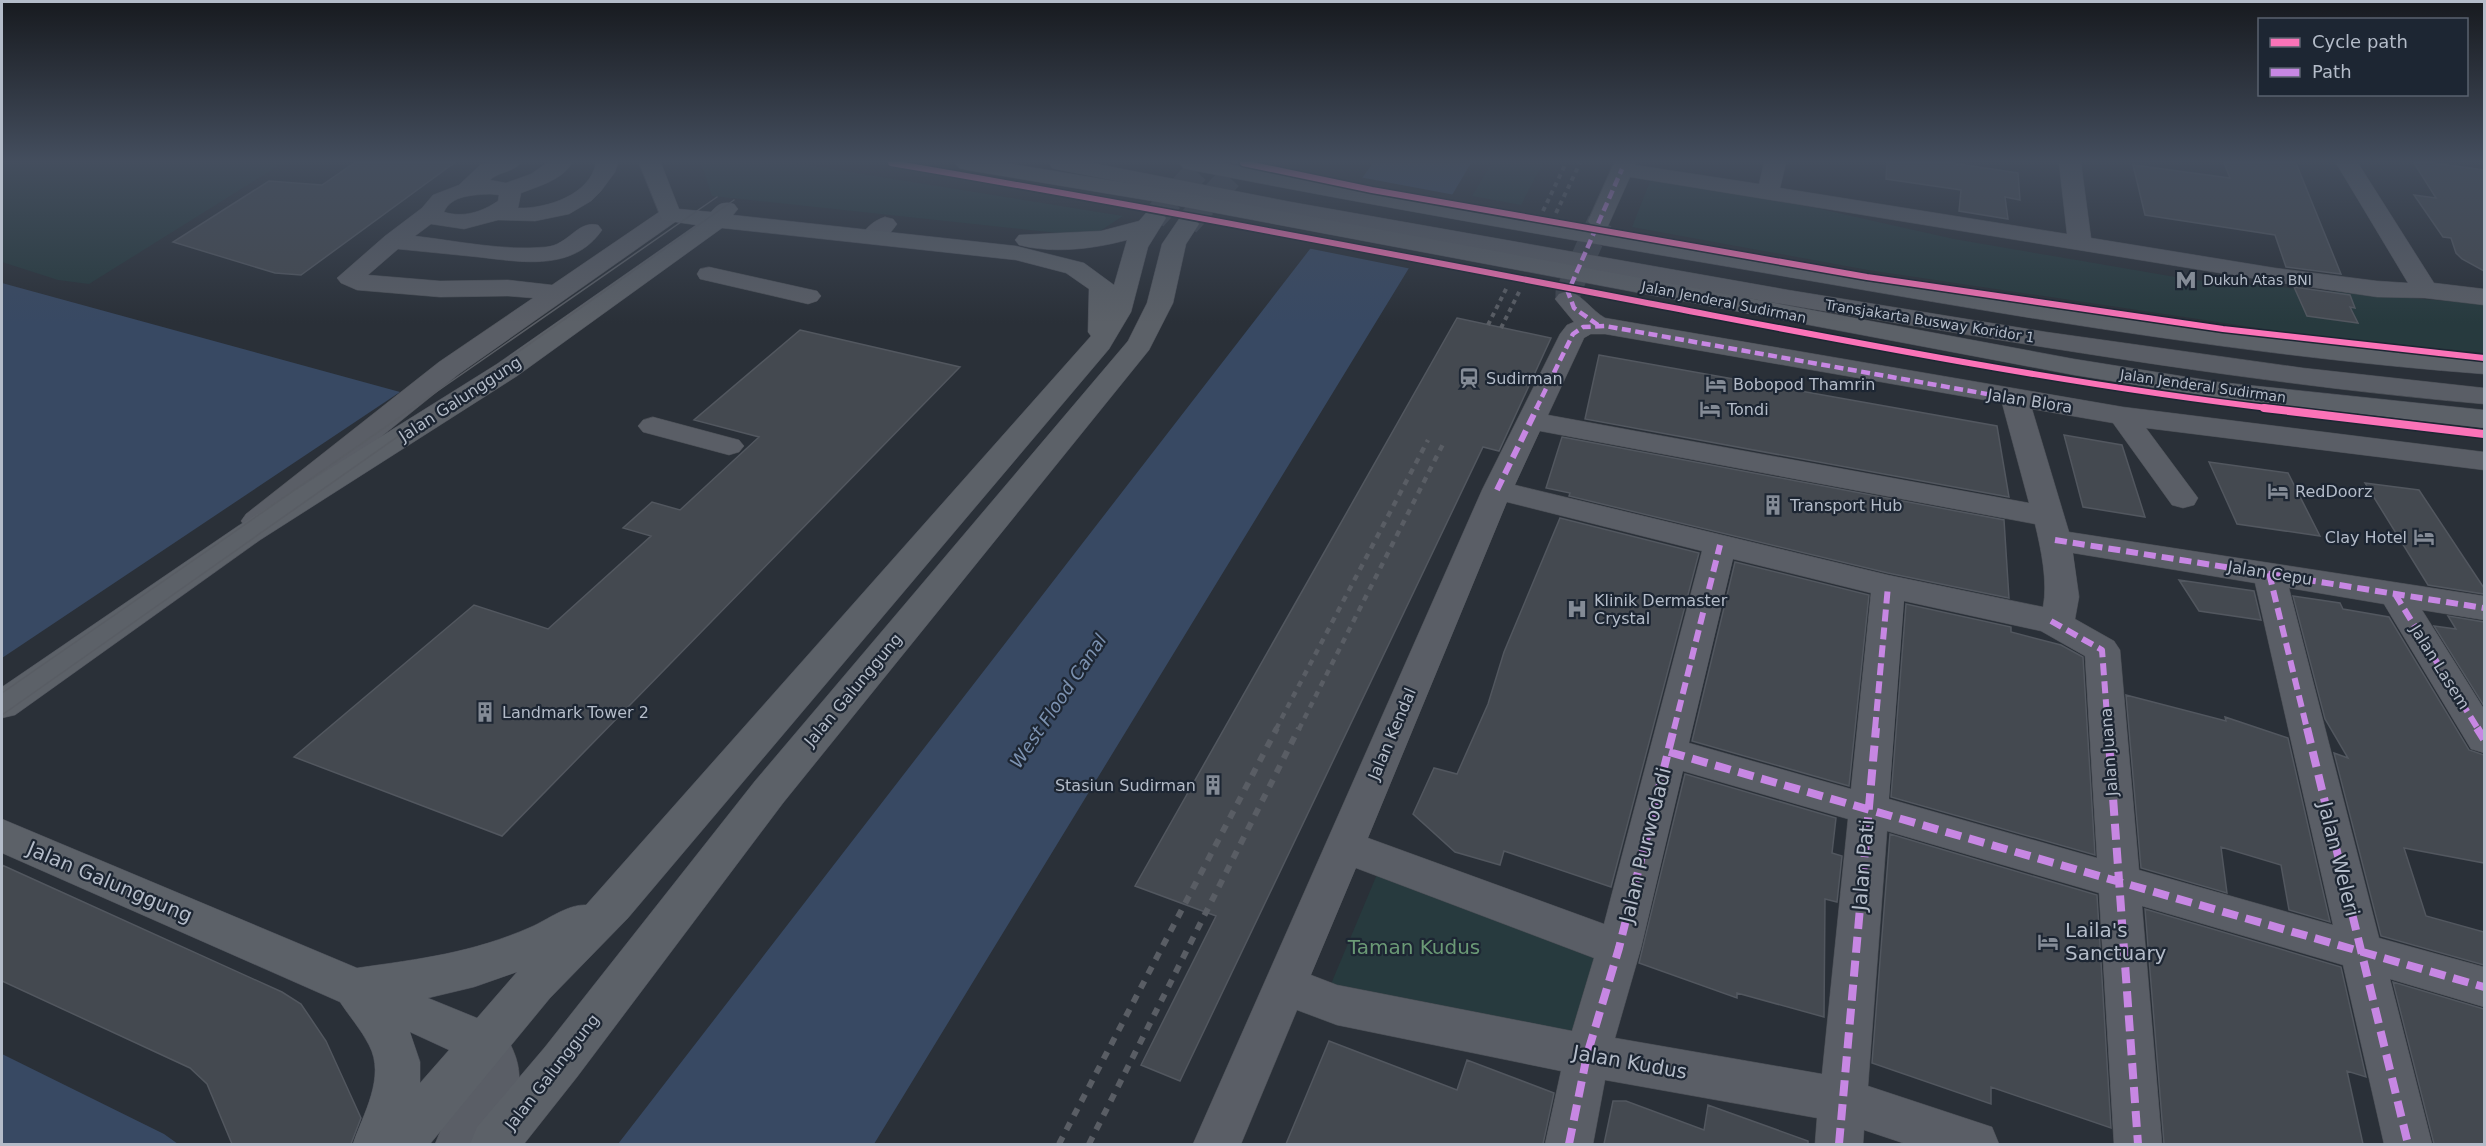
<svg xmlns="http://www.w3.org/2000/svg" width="2486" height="1146" font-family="'DejaVu Sans',sans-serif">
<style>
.green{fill:#273a3e}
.water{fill:#384963}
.pier{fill:#2a3038}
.building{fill:#444950;stroke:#52575f;stroke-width:1.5}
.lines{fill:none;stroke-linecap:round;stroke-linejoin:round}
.minor-tunnel{stroke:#3f454e;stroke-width:25;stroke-dasharray:25 13;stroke-linecap:butt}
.major-tunnel{stroke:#3f454e;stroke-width:25;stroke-dasharray:25 13;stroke-linecap:butt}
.minor-casing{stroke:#484c53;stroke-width:1}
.major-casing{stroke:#484c55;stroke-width:1}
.minor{fill:#5a5e66;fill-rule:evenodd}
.major{fill:#5c6168;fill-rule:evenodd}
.tram{stroke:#595d64;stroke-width:1.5}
.rail-far2{stroke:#595d64;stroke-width:4;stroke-dasharray:4.5 4.5;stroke-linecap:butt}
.rail-far1{stroke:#595d64;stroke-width:4.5;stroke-dasharray:6 6;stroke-linecap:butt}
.rail{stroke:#595d64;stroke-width:6;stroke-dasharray:8 8;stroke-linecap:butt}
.quiet-far2{stroke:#c787e3;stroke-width:4.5;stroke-dasharray:9 4.5;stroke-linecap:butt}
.quiet-far1{stroke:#c787e3;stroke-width:6;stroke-dasharray:12 6;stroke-linecap:butt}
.quiet{stroke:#c787e3;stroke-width:8;stroke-dasharray:16 8;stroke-linecap:butt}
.cycleway-far1-casing{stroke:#1d2633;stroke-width:9}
.cycleway-casing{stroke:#1d2633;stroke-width:11}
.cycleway-far1{stroke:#fb73b8;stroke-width:6}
.cycleway{stroke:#fb73b8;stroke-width:8}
.labels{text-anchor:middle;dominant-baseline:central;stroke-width:4.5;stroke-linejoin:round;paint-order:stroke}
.far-poi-label{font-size:14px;fill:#b4bcc9;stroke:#1d2633;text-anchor:start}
.far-street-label{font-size:14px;fill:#b4bcc9;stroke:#1d2633}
.poi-label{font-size:16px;fill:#b4bcc9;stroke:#1d2633;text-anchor:start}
.street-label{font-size:16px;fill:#b4bcc9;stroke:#1d2633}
.water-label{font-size:18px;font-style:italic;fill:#7c92b1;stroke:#1d2633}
.near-street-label{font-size:20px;fill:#b4bcc9;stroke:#1d2633}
.near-poi-label{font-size:20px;fill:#b4bcc9;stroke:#1d2633;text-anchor:start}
.near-park-label{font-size:20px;fill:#6b9a76;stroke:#1d2633}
</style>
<rect width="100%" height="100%" fill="#2a3038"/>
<path class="green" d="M2 163H283L89 284 58 280 2 262Z
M701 163H794L1123 216 1100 231 1067 234 712 196Z
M1492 163H1543L1521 205 1472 196Z
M1651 179 1816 208 1954 239 2193 280 2484 304V353L2292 333 1868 270 1632 227Z
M1378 872 1600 949 1576 1037 1331 984Z"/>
<path class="water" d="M1373 163H1471L1409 268 874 1144H618L1310 249Z
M2 283 400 392 2 658Z
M2 1054 164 1134 178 1144H2Z"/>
<path class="pier" d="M1359 177 1455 195 1412 269 1307 248Z"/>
<path class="building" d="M354 163H454L301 275 275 273 173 242 269 181 322 185Z
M1887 163H1952L2018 173 2020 200 2005 197 2008 219 1959 211 1961 190 1886 179Z
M2224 163H2296L2341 274 2286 267 2275 235 2145 215 2133 165 2230 178Z
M2414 163H2433L2484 170V271L2462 259 2456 253 2451 238 2443 237 2414 195 2436 198Z
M2294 287 2350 295 2355 308 2350 307 2358 323 2307 316Z
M1457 318 1551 338 1499 451 1483 447 1180 1081 1141 1065 1216 916 1135 886Z
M800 330 960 367 502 836 294 757 474 605 548 629 651 536 623 528 652 502 680 510 759 437 694 420Z
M1599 355 1997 426 2009 497 1585 419Z
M2064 435 2122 445 2145 517 2083 507Z
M1562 437 2004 520 2009 598 1888 573 1569 496 1570 493 1546 488Z
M2209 462 2288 473 2320 536 2237 524Z
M2365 483 2419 490 2484 588V594L2428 585Z
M1560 518 1699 553 1611 887 1504 851 1500 865 1455 852 1413 814 1434 768 1457 774 1488 704 1504 652Z
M1735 562 1869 595 1849 786 1692 741Z
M2179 580 2254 591 2261 620 2199 611Z
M2293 596 2340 603 2343 609 2389 617 2469 750 2484 755V863L2404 848 2426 916 2484 932V965L2381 936 2334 753 2348 758 2325 719Z
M1906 604 2011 627V632L2061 645 2083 657 2095 855 1891 797Z
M2448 616 2484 622V706L2434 626 2456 629Z
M2126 695 2226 721 2225 717 2288 738 2330 922 2289 910 2281 865 2221 847 2227 893 2141 868Z
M1685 774 1836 818 1832 853 1842 856 1837 902 1825 899 1824 1017 1737 993V998L1639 963Z
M1890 834 2097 895 2111 1128 1991 1087V1104L1872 1063Z
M2 865 282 992 301 1004 326 1041 361 1118 351 1144H232L207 1084 190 1068 2 981Z
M2145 909 2341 967 2366 1077 2347 1071 2363 1144H2164Z
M2393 982 2484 1009V1144H2434Z
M1329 1041 1457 1090 1467 1060 1554 1093 1543 1144H1286Z
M1613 1101H1626L1704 1130 1708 1105 1808 1141V1144H1604Z"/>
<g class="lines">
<path class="minor-tunnel" d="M1568 299V292L1600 221"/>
<path class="major-tunnel" d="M1154 218 1204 163
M1187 224 1243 163"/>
<g class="minor-casing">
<path id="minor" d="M488 163H520C514 172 498 172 490 180L506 183 531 174 547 163H572C562 180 539 186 521 193L518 208C546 209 590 195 596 163H618L615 172 601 191 591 201 569 214 535 221 498 220 464 229 431 224 415 236C457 241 504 251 546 247 569 245 577 220 598 225L602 230C573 272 522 262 478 257 451 254 425 252 398 249L368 275 440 281 508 280 552 285 662 210 670 208 678 210 682 215 678 220 459 374 268 528 257 531 246 528 241 521 246 514 439 362 533 298 508 296 440 297 357 290 341 283 337 278 385 236 422 208 433 195 459 185 480 165ZM490 194 499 195 498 201C482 212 463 218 444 212 451 195 474 195 490 194Z
M1049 163H1092L1291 202 1788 290 2046 332 2303 368 2484 388V404C2290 387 2095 356 1902 324 1621 278 1340 226 1060 170L1052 168Z
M1614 163H1636L1635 165 1759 184 1764 163H1786L1780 188 2067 234 2059 163H2081L2091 238 2275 268 2377 281 2408 283 2336 163H2358L2434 283 2484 289V305L2425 298 2377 297 2275 282 1630 177 1608 226 1600 228 1592 226 1588 221Z
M885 217 893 219 897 224C888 237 879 246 864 242L860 237C866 228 874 220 885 217Z
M709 267 817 291 821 296 817 301 808 304 700 279 697 274 700 269Z
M1568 291C1583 295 1591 310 1605 318L2123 407 2484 452V470L2146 428 2198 498 2194 505 2183 508 2172 505 2113 423 2032 409 2069 532 2484 596V620L2422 610 2484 709V753L2471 749 2384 604 2289 588 2379 938 2484 967V1007L2390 979 2432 1144H2384L2343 965 2142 906 2162 1144H2114L2099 893 1887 831 1868 1086 1992 1127 1999 1144H1906L1864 1130 1863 1144H1815L1817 1118 1605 1080 1593 1144H1545L1561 1071 1337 1025 1297 1010 1241 1144H1193L1482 490 1560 334 1567 325 1574 322 1555 299 1559 294ZM1591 334H1605L2002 403 2029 503 1548 415 1584 338ZM1540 431 2035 524C2041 549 2048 582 2043 607L1888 575 1515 485ZM1507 502 1702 551 1604 924 1368 838ZM2073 553 2255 583 2333 925 2139 870 2120 650 2114 641 2075 619 2079 597ZM1733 559 1871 593 1851 789 1689 743ZM1904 601 2041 631 2085 656 2097 858 1889 799ZM1683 771 1848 819 1822 1074 1615 1038 1641 948ZM1356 868 1594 958 1572 1031 1337 985 1311 975Z
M653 417 739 440 744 446 739 452 729 455 643 432 638 426 643 420Z
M484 1022C500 1028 506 1034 513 1050 529 1086 512 1116 489 1144H435L442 1127 461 1105 474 1084 473 1066 461 1043 468 1028Z"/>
</g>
<g class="major-casing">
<path id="major" d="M639 163H661L679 209 711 212C718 204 723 201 734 204L738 209 733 215 1016 246 1084 263 1114 285 1127 240C1093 249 1053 254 1019 245L1015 240 1019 235 1101 231 1139 221 1146 213 1154 211 1162 213 1166 218 1148 247 1131 312 1109 349 628 918 550 998 430 1144H353C363 1114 386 1077 369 1045 361 1029 349 1016 340 1002L2 853V819L357 968C420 959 472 953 531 927 547 920 568 904 586 905L1091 336 1088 332 1089 289 1066 273 1016 260 722 228 517 376 260 540 15 715 2 718V687L238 526 497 364 696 225 662 220ZM517 972 477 1018 428 998 474 987ZM410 1032 449 1050 420 1083V1062Z
M956 163H1005L1158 188 2074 359 2218 382 2484 410V428L2218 398 2074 375 1158 202 967 170 959 168Z
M1180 163H1223C1347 187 1472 207 1596 229 1891 281 2186 328 2484 358V374C2258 357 2030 319 1806 280 1601 245 1395 210 1191 170L1183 168Z
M1187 217 1195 219 1199 224 1186 244 1173 303 1149 350 783 803 577 1077 524 1144H470L477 1127 545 1047 755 781 1128 341 1147 303 1162 244 1179 219Z"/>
</g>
<use href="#minor" class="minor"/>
<use href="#major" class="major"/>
<path class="tram" d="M2 693 717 197
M2 715 734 200"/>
<path class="rail-far2" d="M1543 211 1566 163
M1556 213 1580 163
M1488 325 1507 287
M1501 328 1520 290"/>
<path class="rail-far1" d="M1276 729 1428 440
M1299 729 1443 444"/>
<path class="rail" d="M1059 1144 1277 728
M1089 1144 1299 728"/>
<path class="quiet-far2" d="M1598 325 1574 308 1568 292 1622 169
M1536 409 1573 334 1583 327 1605 326 2015 399"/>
<path class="quiet-far1" d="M1497 490 1537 408
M2055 540 2484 608
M2269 573 2307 729
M2395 594 2478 729
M2051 621 2102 650 2108 729
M1674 729 1720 545
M1875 729 1888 586"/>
<path class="quiet" d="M2108 728 2138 1144
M2307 728 2408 1144
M2477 728 2484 739
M1669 752 2484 987
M1569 1144 1587 1055 1619 948 1674 728
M1839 1144 1876 728"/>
<g class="cycleway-far1-casing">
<path id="cycleway-far1" d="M891 163C1142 206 1392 254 1642 302 1853 342 2063 384 2276 409
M1243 163 1372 190 1867 277 2223 329 2484 358"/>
</g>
<g class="cycleway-casing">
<path id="cycleway" d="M2264 408 2484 434"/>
</g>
<use href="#cycleway-far1" class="cycleway-far1"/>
<use href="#cycleway" class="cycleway"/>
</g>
<linearGradient id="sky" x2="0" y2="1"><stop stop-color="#171a1f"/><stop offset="0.5" stop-color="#444e5e"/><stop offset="1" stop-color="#444e5e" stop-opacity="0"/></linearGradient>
<rect width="2486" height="323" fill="url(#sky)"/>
<defs>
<g id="metro-bare" transform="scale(1.62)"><path d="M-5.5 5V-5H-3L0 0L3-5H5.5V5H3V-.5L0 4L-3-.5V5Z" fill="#848b96" stroke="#1d2633" stroke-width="2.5" paint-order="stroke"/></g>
<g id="station-bare" transform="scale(1.62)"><path d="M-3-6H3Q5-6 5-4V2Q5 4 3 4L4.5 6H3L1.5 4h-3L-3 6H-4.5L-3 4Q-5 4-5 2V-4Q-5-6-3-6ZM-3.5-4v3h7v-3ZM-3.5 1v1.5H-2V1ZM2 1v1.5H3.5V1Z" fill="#848b96" stroke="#1d2633" stroke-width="2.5" paint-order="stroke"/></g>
<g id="hotel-bare" transform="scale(1.62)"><path d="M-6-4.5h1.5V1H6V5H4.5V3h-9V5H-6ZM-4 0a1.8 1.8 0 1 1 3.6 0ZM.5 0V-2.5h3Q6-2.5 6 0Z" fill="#848b96" stroke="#1d2633" stroke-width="2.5" paint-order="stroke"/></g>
<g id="building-bare" transform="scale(1.62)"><path d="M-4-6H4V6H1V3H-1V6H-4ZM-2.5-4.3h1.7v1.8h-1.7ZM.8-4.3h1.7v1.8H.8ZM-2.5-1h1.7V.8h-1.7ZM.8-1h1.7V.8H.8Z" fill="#848b96" stroke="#1d2633" stroke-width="2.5" paint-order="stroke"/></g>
<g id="hospital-bare" transform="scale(1.62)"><path d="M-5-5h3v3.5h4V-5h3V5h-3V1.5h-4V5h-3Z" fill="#848b96" stroke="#1d2633" stroke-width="2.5" paint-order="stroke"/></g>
</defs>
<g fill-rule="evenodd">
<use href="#metro-bare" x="2186" y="280"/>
<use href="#station-bare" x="1469" y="378"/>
<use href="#hotel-bare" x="1716" y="384"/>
<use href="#hotel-bare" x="1710" y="409"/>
<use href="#hotel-bare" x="2278" y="491"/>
<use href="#building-bare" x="1773" y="505"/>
<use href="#hotel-bare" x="2424" y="537"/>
<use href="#hospital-bare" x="1577" y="609"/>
<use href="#building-bare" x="485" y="712"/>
<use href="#building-bare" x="1213" y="785"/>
<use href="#hotel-bare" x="2048" y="942"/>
</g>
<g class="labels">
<g class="far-poi-label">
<text x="2203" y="280">Dukuh Atas BNI</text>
</g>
<g class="far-street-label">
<text transform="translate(1724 302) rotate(11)">Jalan Jenderal Sudirman</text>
<text transform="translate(1930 321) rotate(9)">Transjakarta Busway Koridor 1</text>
<text transform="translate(2203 386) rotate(8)">Jalan Jenderal Sudirman</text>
</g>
<g class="poi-label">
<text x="1486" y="378">Sudirman</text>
<text x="1733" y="384">Bobopod Thamrin</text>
<text x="1727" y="409">Tondi</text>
<text x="2295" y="491">RedDoorz</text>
<text x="1790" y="505">Transport Hub</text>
<text x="2407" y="537" text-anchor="end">Clay Hotel</text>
<text x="1594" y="600">Klinik Dermaster<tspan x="1594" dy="18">Crystal</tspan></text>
<text x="502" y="712">Landmark Tower 2</text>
<text x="1196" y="785" text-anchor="end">Stasiun Sudirman</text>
</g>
<g class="street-label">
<text transform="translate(460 399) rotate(-33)">Jalan Galunggung</text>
<text transform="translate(2030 401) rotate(9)">Jalan Blora</text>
<text transform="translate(2270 573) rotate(9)">Jalan Cepu</text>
<text transform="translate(2440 667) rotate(58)">Jalan Lasem</text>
<text transform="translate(853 690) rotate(-50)">Jalan Galunggung</text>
<text transform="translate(1392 734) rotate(-67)">Jalan Kendal</text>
<text transform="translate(2109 752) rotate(-94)">Jalan Juana</text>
<text transform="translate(552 1072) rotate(-52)">Jalan Galunggung</text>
</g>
<g class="water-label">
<text transform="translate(1058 701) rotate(-56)">West Flood Canal</text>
</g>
<g class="near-street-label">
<text transform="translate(1645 845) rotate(-76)">Jalan Purwodadi</text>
<text transform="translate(2339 859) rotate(76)">Jalan Weleri</text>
<text transform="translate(1863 865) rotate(-85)">Jalan Pati</text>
<text transform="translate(110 882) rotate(23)">Jalan Galunggung</text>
<text transform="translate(1630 1062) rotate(10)">Jalan Kudus</text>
</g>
<g class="near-poi-label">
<text x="2065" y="930">Laila's<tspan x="2065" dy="23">Sanctuary</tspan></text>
</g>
<g class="near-park-label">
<text x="1414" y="947">Taman Kudus</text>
</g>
</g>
<rect width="2486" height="1146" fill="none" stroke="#b4bcc9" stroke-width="6"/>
<rect x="2258" y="18" width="210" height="78" fill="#1d2633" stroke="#59626f" stroke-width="1.5"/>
<rect x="2270" y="38" width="30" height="9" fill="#fb73b8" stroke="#59626f" stroke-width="1.5"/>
<text x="2312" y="48" font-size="18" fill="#b4bcc9">Cycle path</text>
<rect x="2270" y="68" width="30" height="9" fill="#c787e3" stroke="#59626f" stroke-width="1.5"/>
<text x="2312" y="78" font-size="18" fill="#b4bcc9">Path</text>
</svg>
